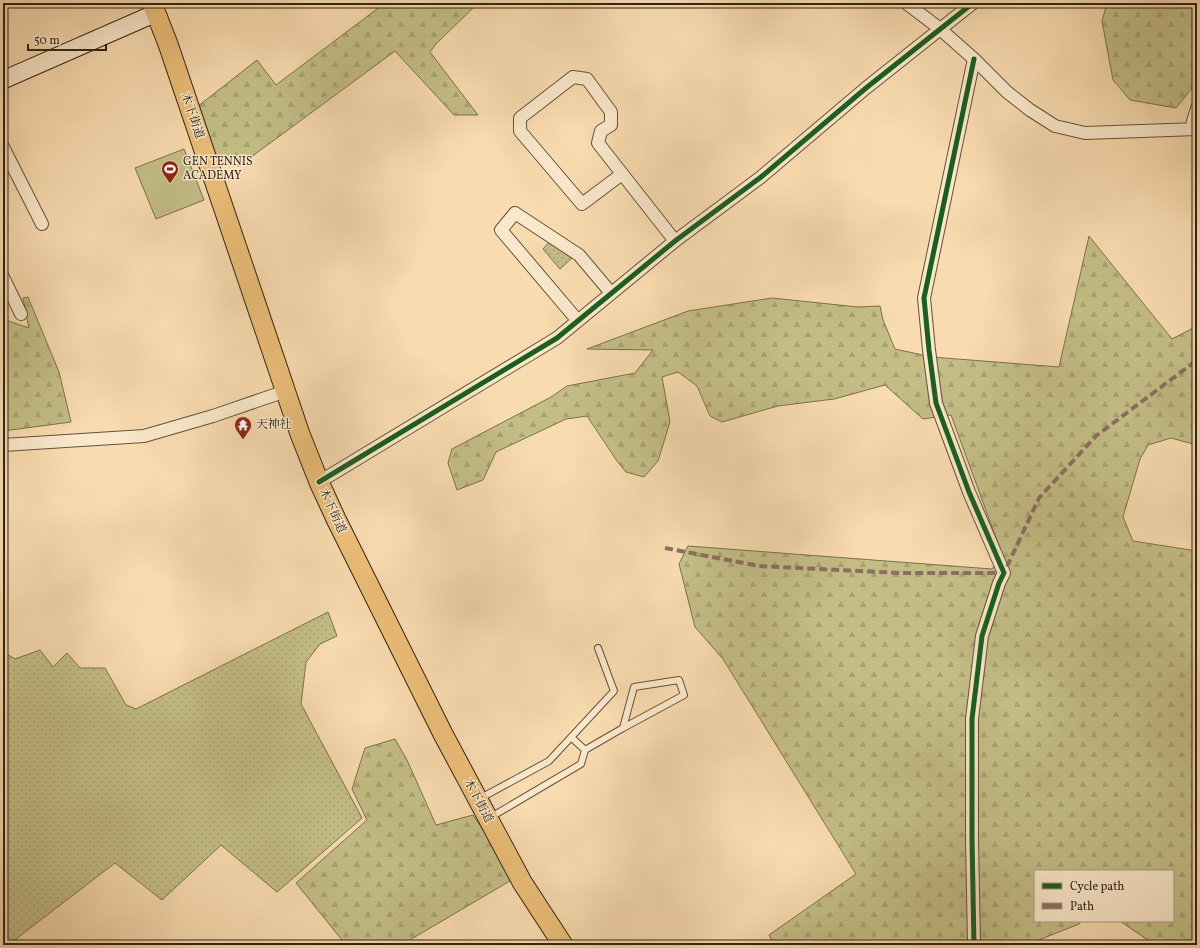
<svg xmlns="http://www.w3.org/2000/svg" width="1200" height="948" font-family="Vollkorn,'Noto Serif JP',serif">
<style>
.grass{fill:url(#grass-dots);stroke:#7a714d}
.forest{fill:url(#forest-firs);stroke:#7a714d}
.pitch{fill:#c4be86;stroke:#7a714d}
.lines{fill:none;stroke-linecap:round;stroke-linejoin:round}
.lane-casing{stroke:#62523b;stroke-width:8}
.street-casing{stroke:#62523b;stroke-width:14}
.secondary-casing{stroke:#302414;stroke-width:19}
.primary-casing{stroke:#302414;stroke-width:21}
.lane{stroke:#fae8cb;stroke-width:6}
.street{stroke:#fae8cb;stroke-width:12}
.secondary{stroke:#fae8cb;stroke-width:17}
.primary{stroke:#ecbe78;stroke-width:19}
.quiet{stroke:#8d6e63;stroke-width:4;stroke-dasharray:8 4;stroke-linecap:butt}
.cycleway-casing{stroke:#fae8cb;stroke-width:8}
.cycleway{stroke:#1b5e20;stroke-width:5}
.labels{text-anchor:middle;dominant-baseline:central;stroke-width:3;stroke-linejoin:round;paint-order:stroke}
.street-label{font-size:12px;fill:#302414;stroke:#fae8cb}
.poi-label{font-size:12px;fill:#302414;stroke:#fae8cb;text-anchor:start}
</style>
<defs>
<pattern id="grass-dots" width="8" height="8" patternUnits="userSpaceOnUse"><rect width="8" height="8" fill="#c4be86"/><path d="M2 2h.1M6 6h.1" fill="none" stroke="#a9a373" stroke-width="1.8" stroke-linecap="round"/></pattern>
<pattern id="forest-firs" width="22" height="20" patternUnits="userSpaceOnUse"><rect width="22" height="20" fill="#c4be86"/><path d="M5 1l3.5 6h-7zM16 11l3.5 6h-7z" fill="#a9a373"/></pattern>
</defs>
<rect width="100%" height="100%" fill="#f8dbaf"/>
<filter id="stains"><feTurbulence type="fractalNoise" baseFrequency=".005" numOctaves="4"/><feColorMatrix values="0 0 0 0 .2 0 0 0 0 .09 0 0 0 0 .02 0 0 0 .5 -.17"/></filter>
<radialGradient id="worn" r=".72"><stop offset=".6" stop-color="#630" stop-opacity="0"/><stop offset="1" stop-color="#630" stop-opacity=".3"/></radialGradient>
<path class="grass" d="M551 240 573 257 560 269 543 249Z
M328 612 337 636 320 644 306 662 301 704 362 818 277 892 221 845 162 900 115 863 8 945H6L3 941V652L15 659 40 650 53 667 67 653 80 668H105L126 705 136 709Z"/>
<path class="forest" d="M385 3H478L436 44 430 52 478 115H454L395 51 239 166 215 161 197 107 257 60 276 85Z
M1107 3H1197V40L1192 88 1176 108 1130 100 1113 80 1102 21Z
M1089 236 1172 339 1197 326V445L1171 438 1148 445 1140 459 1123 517 1133 541 1197 551V945H1155L1120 921H1173V871H1035V921H1082L1079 924 1026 945H774L769 935 856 874 723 659 695 627 679 564 688 546 992 569 1002 554 951 415 923 419 885 385 834 399 778 406 722 422 710 416 697 386 678 372 662 377 670 422 658 461 644 477 626 472 617 461 587 416 566 419 496 452 483 480 457 490 448 463 452 449 551 397 567 386 635 373 653 350 587 349 688 311 772 298 858 307 880 306 883 320 895 349 932 357 1059 367Z
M28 297 59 372 71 422 3 431V319L29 328 23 298Z
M395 739 407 760 436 825 473 815 515 878 408 941 409 945H346L296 883 367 820 352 789 365 748Z"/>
<path class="pitch" d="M184 149 204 200 156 219 135 168Z"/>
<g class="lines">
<g class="lane-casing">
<path id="lane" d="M585 750 623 728 634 687 679 680 684 695 623 728
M479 799 549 761 614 691 598 648
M491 817 581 764 585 750 571 737"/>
</g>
<g class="street-casing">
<path id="street" d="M906 3 939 28 974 59 1007 92 1030 110 1055 126 1085 133 1197 129
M974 59 924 298 929 350 936 403 969 492 1004 573 999 583 982 636 972 719V840L974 945
M1191 128 1197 108
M3 147 42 224
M622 174 582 204 520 131V118L573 77 587 79 611 112V125L601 131 598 143 675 241
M3 277 21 314
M578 321 501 230 515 213 579 255 611 293
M3 445 144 436 213 416 286 391
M319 482 557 338 675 241 761 177 866 88 973 3"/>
</g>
<g class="secondary-casing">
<path id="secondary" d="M3 80 156 13"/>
</g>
<g class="primary-casing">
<path id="primary" d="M152 3 168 44 300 434 319 482 336 519 443 734 522 882 563 945"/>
</g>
<use href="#lane" class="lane"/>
<use href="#street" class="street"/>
<use href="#secondary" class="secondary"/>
<use href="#primary" class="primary"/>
<path class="quiet" d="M665 548 759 566 900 573H1004L1039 498 1096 436 1197 360"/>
<g class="cycleway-casing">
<path id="cycleway" d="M974 59 924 298 929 350 936 403 969 492 1004 573 999 583 982 636 972 719V840L974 945
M319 482 557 338 675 241 761 177 866 88 973 3"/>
</g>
<use href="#cycleway" class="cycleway"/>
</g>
<defs>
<g id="stadium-pin" transform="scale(0.9)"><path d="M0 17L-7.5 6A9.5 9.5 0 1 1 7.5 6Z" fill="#8f2418" stroke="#fae8cb"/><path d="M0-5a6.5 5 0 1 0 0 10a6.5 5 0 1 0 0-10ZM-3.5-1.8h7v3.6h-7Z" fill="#fff"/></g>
<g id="temple-pin" transform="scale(0.9)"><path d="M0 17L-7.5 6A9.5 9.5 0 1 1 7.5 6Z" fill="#8f2418" stroke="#fae8cb"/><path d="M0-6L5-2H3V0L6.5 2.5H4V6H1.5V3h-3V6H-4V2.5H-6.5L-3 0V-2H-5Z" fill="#fff"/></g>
</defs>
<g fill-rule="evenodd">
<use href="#stadium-pin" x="170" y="169"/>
<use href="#temple-pin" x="243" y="425"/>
</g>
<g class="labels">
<g class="street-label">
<text transform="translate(192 116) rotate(71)">木下街道</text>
<text transform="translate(332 511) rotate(65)">木下街道</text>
<text transform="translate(478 801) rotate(62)">木下街道</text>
</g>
<g class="poi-label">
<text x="183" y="162">GEN TENNIS<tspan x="183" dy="14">ACADEMY</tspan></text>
<text x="256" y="425">天神社</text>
</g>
</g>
<rect width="1200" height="948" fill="none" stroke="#f8dbaf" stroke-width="16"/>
<rect x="4" y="4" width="1192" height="940" fill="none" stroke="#302414" stroke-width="2"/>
<rect x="8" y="8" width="1184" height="932" fill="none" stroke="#302414"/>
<rect x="1034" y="870" width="140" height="52" fill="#fae8cb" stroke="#a99a82"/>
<rect x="1042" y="883" width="20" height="6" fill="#1b5e20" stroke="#a99a82"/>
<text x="1070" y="890" font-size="12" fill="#302414">Cycle path</text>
<rect x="1042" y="903" width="20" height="6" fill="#8d6e63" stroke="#a99a82"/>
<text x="1070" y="910" font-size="12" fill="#302414">Path</text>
<path d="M28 44v6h78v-6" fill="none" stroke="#302414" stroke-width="2"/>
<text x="34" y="44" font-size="12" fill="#302414" stroke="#fae8cb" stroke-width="3" paint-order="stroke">50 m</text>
<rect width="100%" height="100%" filter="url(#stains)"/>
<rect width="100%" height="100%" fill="url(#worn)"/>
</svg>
